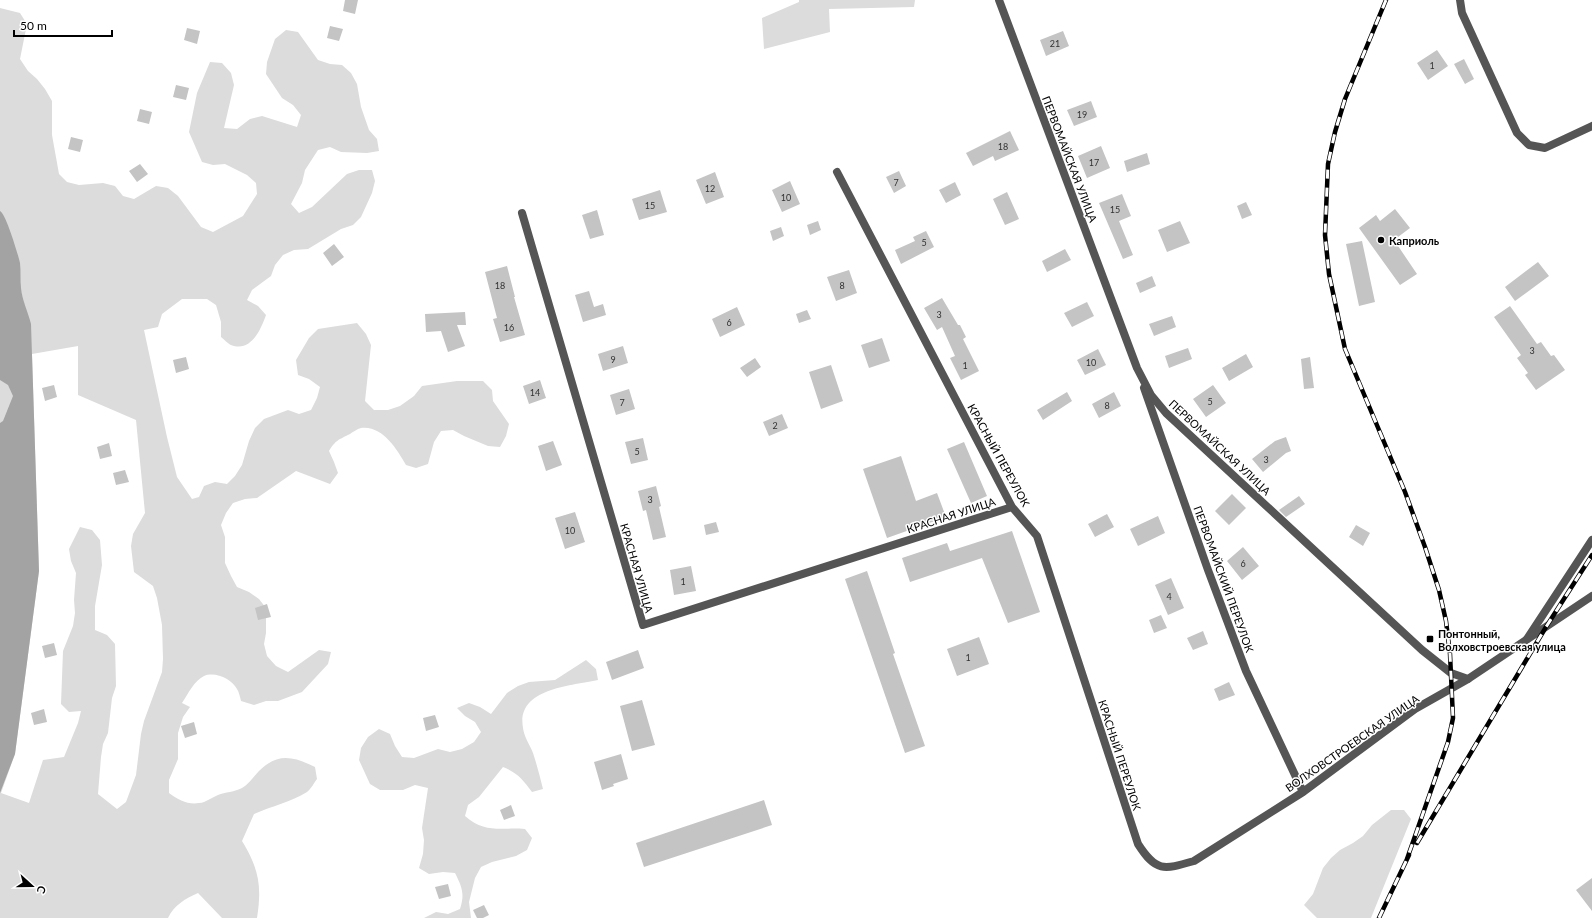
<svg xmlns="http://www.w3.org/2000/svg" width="1592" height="918" font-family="Lato,sans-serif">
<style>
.green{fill:#dcdcdc;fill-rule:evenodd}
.water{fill:#a3a3a3}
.building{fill:#c4c4c4}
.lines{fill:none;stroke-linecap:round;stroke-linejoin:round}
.minor{stroke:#555;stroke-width:8}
.tertiary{stroke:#555;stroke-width:8}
.rail-casing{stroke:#000;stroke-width:4.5}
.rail{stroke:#fff;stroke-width:3;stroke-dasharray:9;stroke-linecap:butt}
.poi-dot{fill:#000;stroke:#fff;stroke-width:1.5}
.labels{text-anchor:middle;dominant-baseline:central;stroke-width:3;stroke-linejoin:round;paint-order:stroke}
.number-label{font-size:9px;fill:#313131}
.street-label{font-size:11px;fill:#000;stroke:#fff}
.poi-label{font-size:11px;font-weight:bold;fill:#000;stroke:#fff;text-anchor:start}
</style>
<rect width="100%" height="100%" fill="#fff"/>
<path class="green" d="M799 0H915L914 7 829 9 830 32 764 49 762 18 799 2Z
M0 8 20 13 27 24 20 59 28 71 37 79 45 89 52 101V135L59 174 67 182 79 185 103 183 115 186 123 196 134 199 156 186 168 188 178 196 201 227 213 232 243 216 257 194 256 183 247 175 225 164 213 165 202 162 189 132 197 93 210 62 222 63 231 73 234 85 224 128 237 129 250 119 262 116 297 127 301 115 293 105 282 98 266 74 267 62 275 39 286 30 298 32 318 60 330 64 342 65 351 73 357 84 361 107 369 130 377 139 379 151 367 153 341 152 330 147 318 150 305 170 302 183 291 204 299 213 312 207 347 174 359 170H372L375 181 372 193 361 217 353 225 341 229 308 249 294 250 283 255 275 265 271 276 252 290 247 300 258 306 266 315C261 329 251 353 231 345 228 344 224 339 221 337V322L216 305 207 299H182L162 314 158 327 144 330 167 437 177 477 192 499 199 497 204 486 215 482 227 484 235 476 242 465 249 441 255 428 264 419 288 410 299 414 311 410 317 398 320 387 309 379 298 375 296 360 309 338 318 329 357 323 366 334 371 345 365 401 374 410H388L400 406 414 396 422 386 457 381H483L492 390 493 401 509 424 506 436 500 447 488 446 464 436 453 430 441 431 434 442 428 464 416 468 406 465C397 449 382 425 361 428 357 429 353 432 350 434 338 440 336 440 329 451L334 462 338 473 330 484 296 471 257 498 245 499 233 503 226 513 221 525 225 537V563L231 576 237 587 249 592 259 599 266 608V633L264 644 267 656 276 666 288 672 319 650 331 652 328 664 302 692 278 701H266L254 705 241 701C240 697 239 692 237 689 232 679 215 671 204 676 194 681 188 694 182 703L190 707 183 717 178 733V759L169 780V793C180 801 190 806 204 802 209 800 213 797 218 795 225 792 235 792 242 788 249 784 254 776 259 771 278 752 294 757 315 767L317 779C314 783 311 789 307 792 291 802 272 806 254 814L242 841C259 869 262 886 257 918H222L198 893C185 899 174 905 168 918H0ZM78 346V395L136 420 145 513 133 534 131 546 134 572 153 586 157 598 162 625 163 659 162 672 144 721 141 734 136 775 126 802 117 809 98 794 101 757 103 744 108 733 112 698 116 686 115 644 107 635 95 630V606L102 565 100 540 92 530 80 527 69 549 71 561 76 573 74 600 75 613 73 626 63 651 61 704 69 712 81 711 78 723 64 757 43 760 29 803 1 793 15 754 39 571 32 354Z
M586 660 596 669 598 680C571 686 516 688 523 728 524 737 530 745 533 753 537 765 540 777 543 789L532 792C523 780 518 773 503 767L479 797 468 805 465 816C485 834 501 827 525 829L532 838 527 850 516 856 492 862 481 867 475 878 469 902 471 918H424L436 912 448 914 460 909C465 894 462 887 455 873L443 872 429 874 419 868 423 854 424 840 422 828 428 788 415 785 403 790H380L370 784 359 760 361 748 368 737 379 729 390 734 395 746 402 757 414 758 438 749 450 752 462 749 474 742 481 732 475 722 465 716 457 708 469 703 480 707 491 714 507 693 518 686 529 682 555 680Z
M1391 810H1404L1411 819 1371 918H1317L1304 905 1313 894 1323 868 1331 858 1340 850 1353 843 1363 836 1372 825Z"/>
<path class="water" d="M0 211C6 214 18 254 20 263 21 271 20 280 21 288 22 300 28 312 31 324L39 571 15 754 0 793V423L3 421 13 396 8 385 0 380Z"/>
<path class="building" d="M345 0H358L355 14 343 11Z
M330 26 343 29 339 41 327 38Z
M187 28 200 31 197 44 184 40Z
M1063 31 1069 46 1046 56 1040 40Z
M1437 50 1448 66 1428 80 1417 63Z
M1464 59 1474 79 1465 84 1454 64Z
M176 85 189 88 186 100 173 97Z
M1091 101 1097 117 1074 126 1067 110Z
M140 109 152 112 149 124 137 121Z
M1010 131 1019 150 995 161 993 156 973 166 966 153Z
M71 137 83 140 80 152 68 149Z
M1101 146 1110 168 1087 178 1078 156Z
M1147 153 1150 164 1127 172 1124 161Z
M140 164 148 174 137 182 129 171Z
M899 171 906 186 894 193 886 177Z
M715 172 724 197 706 204 696 180Z
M790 181 800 204 782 212 772 190Z
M955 182 961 195 946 203 939 190Z
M660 190 667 212 639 220 632 199Z
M1007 192 1019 219 1005 225 993 199Z
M1122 194 1131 216 1119 221 1133 255 1123 259 1099 203Z
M1246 202 1252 215 1242 219 1237 206Z
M1395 209 1410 228 1394 240 1417 274 1400 285 1359 228 1376 215 1380 221Z
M597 210 604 235 590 239 582 215Z
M818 221 821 230 810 235 807 225Z
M1180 221 1190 243 1167 252 1158 230Z
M781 227 784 236 773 241 770 231Z
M926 231 934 247 901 264 895 250 915 241 913 237Z
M1362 241 1375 302 1359 306 1346 244Z
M334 244 344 257 332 266 323 253Z
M1065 249 1071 260 1047 272 1042 261Z
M1538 262 1549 276 1515 301 1505 287Z
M507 266 515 297H514L525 335 500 342 493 319 497 318 485 272Z
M849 270 857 293 836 301 827 277Z
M1152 276 1156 286 1140 293 1136 283Z
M589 291 594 307 603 304 606 315 583 322 575 295Z
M942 298 958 325H960L966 337 963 339 979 371 961 380 950 358 955 356 942 327 937 330 924 308Z
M1087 302 1094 316 1072 327 1064 313Z
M1510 306 1537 344 1541 342 1551 356 1554 355 1565 370 1536 390 1525 375 1528 373 1517 358 1521 355 1494 317Z
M737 307 745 325 720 337 712 319Z
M807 310 811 319 799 323 796 314Z
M465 312 466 325H457L465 346 448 352 441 331 426 332 425 314Z
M1172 316 1176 327 1154 336 1149 324Z
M882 338 890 361 869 368 861 345Z
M623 346 628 363 603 371 598 354Z
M1188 348 1192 359 1169 368 1165 356Z
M1098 349 1106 365 1085 375 1077 360Z
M1246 354 1253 367 1229 381 1222 368Z
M186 357 189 369 176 373 173 360Z
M1310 357 1314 388 1304 389 1301 359Z
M755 358 761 367 747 377 740 368Z
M831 365 843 401 821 409 809 372Z
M540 380 546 398 529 404 523 386Z
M54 385 57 397 45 401 42 388Z
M1213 385 1226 403 1206 417 1193 399Z
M629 389 635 409 616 415 610 395Z
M1067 392 1072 401 1043 420 1037 410Z
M1114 392 1121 406 1099 418 1092 404Z
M782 414 788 428 769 436 763 422Z
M1286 437 1291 451 1286 453 1263 472 1252 459 1275 441Z
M643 438 648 460 631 464 625 442Z
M553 441 562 465 546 471 538 446Z
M964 442 987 496 971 503 947 449Z
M109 443 112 456 100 459 97 447Z
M901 456 916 501 937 493 946 517 887 538 863 469Z
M125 470 129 482 116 485 113 473Z
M656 486 661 506 659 507 666 537 653 540 646 510 643 511 638 491Z
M1232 494 1246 508 1229 525 1215 511Z
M1299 496 1305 504 1286 517 1279 510Z
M575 512 585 542 565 549 555 518Z
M1107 514 1114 527 1095 537 1088 524Z
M1158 516 1165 533 1138 546 1130 529Z
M716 522 719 532 706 535 704 525Z
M1356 525 1370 533 1363 546 1349 537Z
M1012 531 1040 612 1008 623 982 558 910 582 902 558 947 543 950 551Z
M1243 547 1259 566 1242 580 1227 561Z
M691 566 696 591 674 595 670 570Z
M867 571 895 653 893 654 925 746 905 753 845 579Z
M1171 578 1184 608 1168 615 1155 585Z
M267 604 271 617 258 620 255 608Z
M1161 615 1167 628 1154 633 1149 620Z
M1203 631 1208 644 1193 650 1187 638Z
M979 637 989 664 957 676 947 649Z
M54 643 57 655 45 658 42 646Z
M638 650 644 668 612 680 606 662Z
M1229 682 1235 695 1219 701 1214 689Z
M642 700 655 745 632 751 620 706Z
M44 709 47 722 34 725 31 713Z
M435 715 439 727 426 731 423 718Z
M194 722 197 734 185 738 181 726Z
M621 754 628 779 613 784 614 786 602 790 594 762Z
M764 800 772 825 644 867 636 843Z
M511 805 515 816 504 820 500 810Z
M1592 878V911L1576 890Z
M448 884 451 896 439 899 435 887Z
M484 905 489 915 483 918H477L473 910Z"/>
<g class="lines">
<path class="minor" d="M1460 0 1462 13 1517 133 1529 145 1545 148 1592 126
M837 172 1012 507 1037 536 1138 844C1156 872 1163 870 1194 861L1303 792 1415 709 1468 679
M522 213 643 625 1012 507
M1144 388 1208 570 1246 671 1303 792
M1527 639 1592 540"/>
<path class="tertiary" d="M999 0 1137 368 1151 395 1166 413 1422 650 1451 673 1468 679 1592 596"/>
<g class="rail-casing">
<path id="rail" d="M1386 0 1345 99 1335 132 1328 164 1325 235 1329 274 1345 349 1405 492 1425 547 1439 590 1446 621 1450 654 1453 718 1448 742 1407 859
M1417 843 1546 627 1592 555
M1379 918 1409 855"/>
</g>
<use href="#rail" class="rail"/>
</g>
<g class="poi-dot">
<circle cx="1381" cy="240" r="4"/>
<rect x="1426" y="635" width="8" height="8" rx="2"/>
</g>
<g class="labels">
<g class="number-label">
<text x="1055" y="43">21</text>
<text x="1432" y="65">1</text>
<text x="1082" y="114">19</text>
<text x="1003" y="146">18</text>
<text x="1094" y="162">17</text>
<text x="896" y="182">7</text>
<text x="710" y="188">12</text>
<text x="786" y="197">10</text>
<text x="650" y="205">15</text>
<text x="1115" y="209">15</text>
<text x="924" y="242">5</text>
<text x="500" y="285">18</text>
<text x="842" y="285">8</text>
<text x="939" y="314">3</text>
<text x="729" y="322">6</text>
<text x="509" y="327">16</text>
<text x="1532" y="350">3</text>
<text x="613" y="359">9</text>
<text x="1091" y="362">10</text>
<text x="965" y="365">1</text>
<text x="535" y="392">14</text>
<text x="1210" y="401">5</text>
<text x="622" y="402">7</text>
<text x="1107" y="405">8</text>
<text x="775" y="425">2</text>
<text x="637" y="451">5</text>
<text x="1266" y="459">3</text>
<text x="650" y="499">3</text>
<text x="570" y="530">10</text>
<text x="1243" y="563">6</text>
<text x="683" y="581">1</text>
<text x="1169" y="596">4</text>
<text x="968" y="657">1</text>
</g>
<g class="street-label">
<text transform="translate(1070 159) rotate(69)">ПЕРВОМАЙСКАЯ УЛИЦА</text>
<text transform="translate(1220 447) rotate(43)">ПЕРВОМАЙСКАЯ УЛИЦА</text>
<text transform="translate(999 455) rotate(61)">КРАСНЫЙ ПЕРЕУЛОК</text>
<text transform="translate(951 515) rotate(-18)">КРАСНАЯ УЛИЦА</text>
<text transform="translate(637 568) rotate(74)">КРАСНАЯ УЛИЦА</text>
<text transform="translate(1224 579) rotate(70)">ПЕРВОМАЙСКИЙ ПЕРЕУЛОК</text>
<text transform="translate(1352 743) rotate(-35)">ВОЛХОВСТРОЕВСКАЯ УЛИЦА</text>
<text transform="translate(1120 755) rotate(72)">КРАСНЫЙ ПЕРЕУЛОК</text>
</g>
<g class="poi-label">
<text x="1389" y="240">Каприоль</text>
<text x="1438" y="633">Понтонный,<tspan x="1438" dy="13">Волховстроевская улица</tspan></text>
</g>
</g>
<g transform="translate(32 886) rotate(111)" stroke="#ffffff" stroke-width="3" paint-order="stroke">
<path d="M0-3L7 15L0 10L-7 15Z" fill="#000000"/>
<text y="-6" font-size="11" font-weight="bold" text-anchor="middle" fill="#000000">С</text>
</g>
<path d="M14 30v6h98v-6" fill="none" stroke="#000000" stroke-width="2"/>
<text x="20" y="30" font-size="12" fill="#000000" stroke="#ffffff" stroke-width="3" paint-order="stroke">50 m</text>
</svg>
